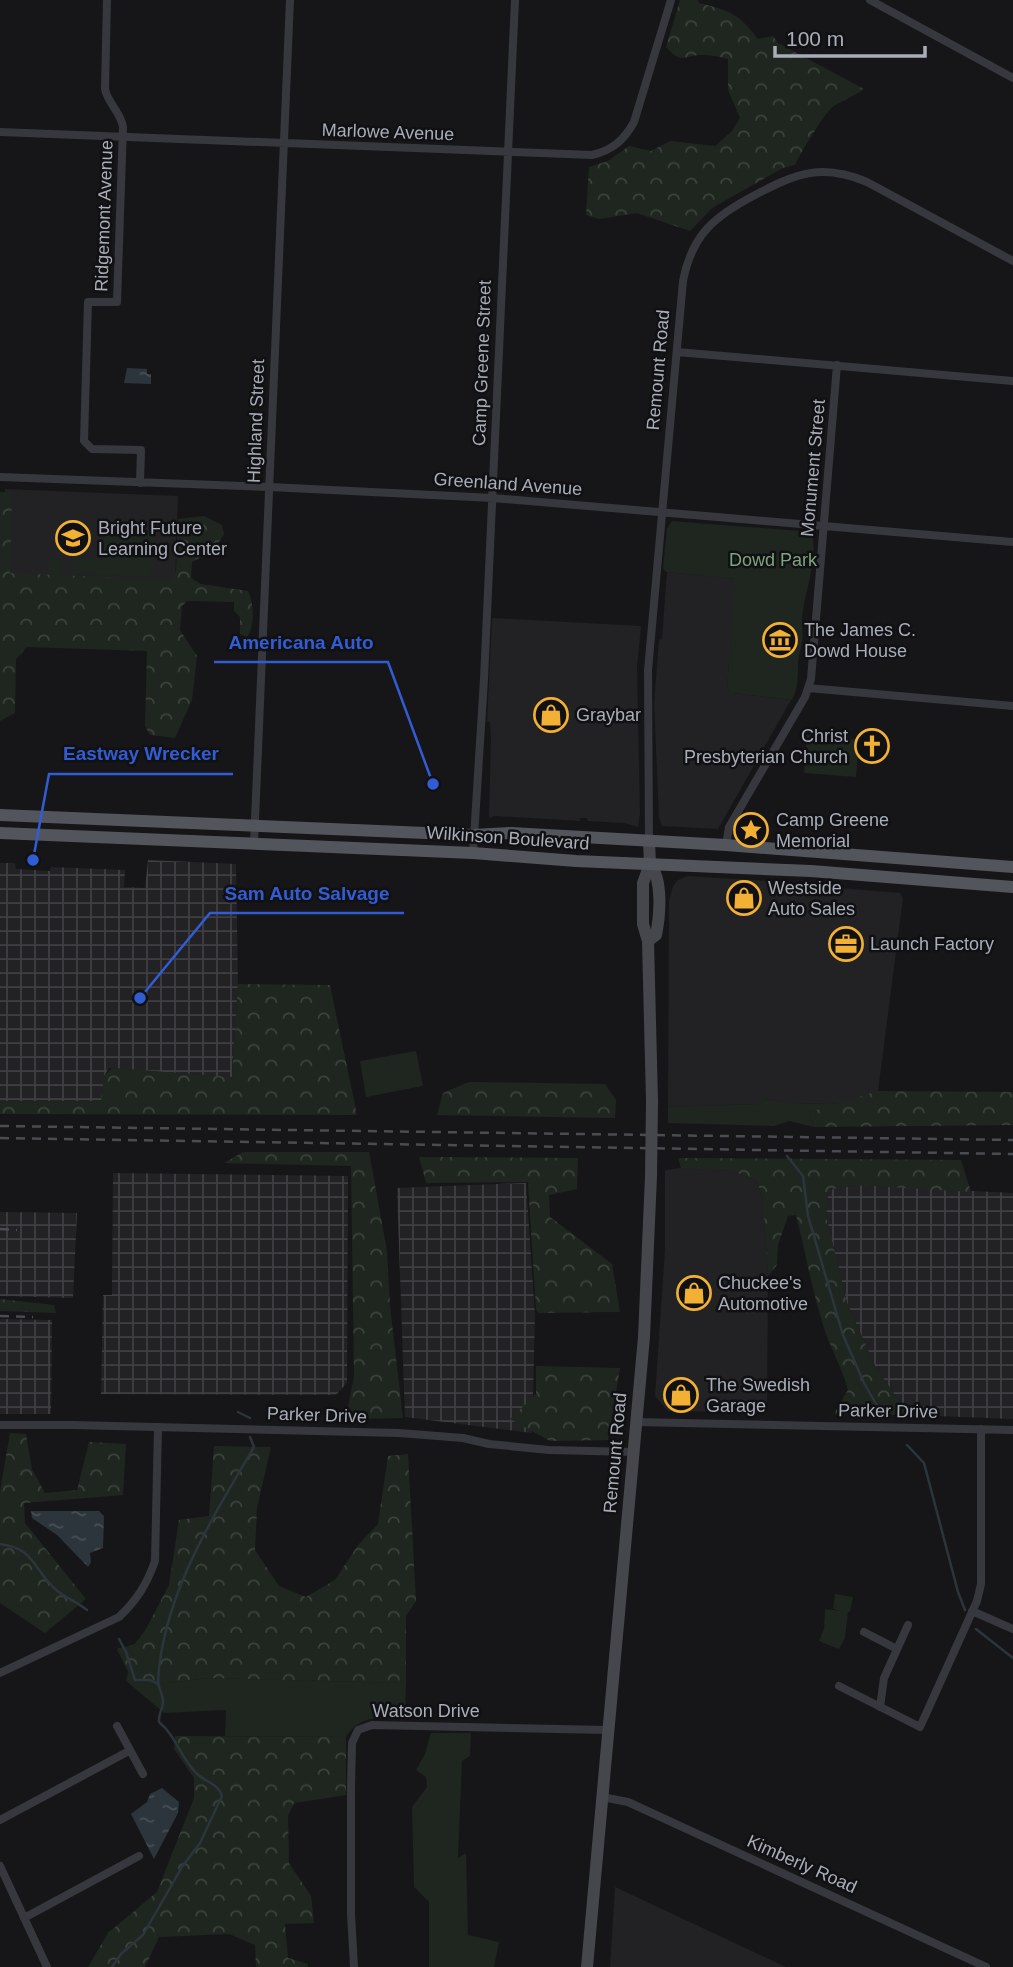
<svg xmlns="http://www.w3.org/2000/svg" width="1013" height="1967" font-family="Helvetica,sans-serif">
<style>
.built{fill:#222225}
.industrial{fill:url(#industrial-grid)}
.green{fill:#1e261f}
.forest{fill:url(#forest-crowns)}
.water{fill:url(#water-ripples)}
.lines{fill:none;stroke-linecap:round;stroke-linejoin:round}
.stream{stroke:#2c353c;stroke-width:2.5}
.minor{stroke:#37383d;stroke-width:8}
.secondary{stroke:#45474d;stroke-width:12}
.primary{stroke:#53555c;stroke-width:12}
.rail{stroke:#4a4c52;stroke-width:2.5;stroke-dasharray:9 7;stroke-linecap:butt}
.secondary-bridge{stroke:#45474d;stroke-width:12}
.labels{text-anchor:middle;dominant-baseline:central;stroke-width:5;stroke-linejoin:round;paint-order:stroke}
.street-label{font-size:18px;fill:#a8adb8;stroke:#111113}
.poi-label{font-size:18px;fill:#a8adb8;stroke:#111113;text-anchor:start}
.park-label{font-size:18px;fill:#7fa381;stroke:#111113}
.leader{fill:none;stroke:#325cd3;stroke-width:2.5}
.callout-dot{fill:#325cd3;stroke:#111113;stroke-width:2.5}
.callout-label{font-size:19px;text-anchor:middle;font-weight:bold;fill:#325cd3;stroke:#111113;stroke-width:5;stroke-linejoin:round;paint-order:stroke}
</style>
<defs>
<pattern id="industrial-grid" width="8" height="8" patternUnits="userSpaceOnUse" patternTransform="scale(1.75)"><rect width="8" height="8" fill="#222225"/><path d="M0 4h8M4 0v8" fill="none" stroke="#3f3f43"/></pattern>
<pattern id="forest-crowns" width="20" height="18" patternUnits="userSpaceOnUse" patternTransform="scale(1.75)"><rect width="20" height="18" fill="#1e261f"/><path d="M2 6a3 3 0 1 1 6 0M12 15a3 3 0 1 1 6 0" fill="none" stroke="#3c433d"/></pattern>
<pattern id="water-ripples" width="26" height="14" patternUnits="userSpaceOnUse" patternTransform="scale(1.75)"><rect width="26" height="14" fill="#2c353c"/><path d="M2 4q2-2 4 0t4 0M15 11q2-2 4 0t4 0" fill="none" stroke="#485056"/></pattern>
</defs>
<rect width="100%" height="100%" fill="#161618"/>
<path class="built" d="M5 489 178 496 175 584 2 577Z
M667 572 736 579 727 689 733 693 791 700 718 829 662 826 659 817 654 704 659 640 662 639Z
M492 618 641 626 637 668 640 814 638 827 624 823 588 821 587 818H580V821L494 816 490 818 489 815 491 739 490 722H487Z
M688 876 786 882 790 884 900 893 903 898 878 1091 840 1104 784 1103 765 1099 760 1104 668 1107 669 901 673 886 678 880Z
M681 1168 733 1171 757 1181 763 1201 768 1276 767 1412 668 1411 655 1396 665 1250V1170Z
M615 1887 786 1967H610Z"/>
<path class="industrial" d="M148 860 236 864 238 984 232 1077 109 1068 104 1076 102 1101H0V863H15L16 869 50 871 51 867 125 870 124 887 145 888Z
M113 1173 348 1176 347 1383 336 1395 101 1394 103 1295H112Z
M526 1183 535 1316 532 1433 405 1417 397 1188Z
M856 1185 1013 1193V1419L909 1415 876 1368 847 1303 826 1216 828 1190Z
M0 1212 77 1213 73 1298 0 1296Z
M0 1319 52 1320 51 1414H0Z"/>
<path class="green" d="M672 521 800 531 812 535C819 560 803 595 802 620 802 628 803 635 802 642 801 649 798 656 798 663 798 676 798 689 792 700L732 693 727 689 735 579 666 572 663 568 667 528Z
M104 530 156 532 151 577 71 574 72 558 103 559Z
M47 567a8 8 0 1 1 16 0a8 8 0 1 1-16 0Z
M807 735 859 740 856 777 804 773Z
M416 1051 423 1086 366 1097 360 1061Z
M765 1099 784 1103 840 1104 810 1112 814 1127 789 1121 774 1126 668 1123V1107L760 1104Z
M835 1594 853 1597 850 1612H848L845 1638 839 1649 819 1641 824 1629 825 1609 842 1611 833 1609Z
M128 1672 149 1685 208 1678 406 1683 405 1719C379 1719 362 1713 346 1737L225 1736 226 1710 164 1713 126 1681Z
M431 1733H471L470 1756 462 1761 458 1858 466 1853 468 1935 499 1942 494 1967H429V1902L414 1887 412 1807 427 1787 426 1777 416 1770 425 1754Z"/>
<path class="forest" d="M680 0H698L699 3C730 11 738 13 758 39L773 36 778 43 864 89C854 96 845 100 835 105 826 110 800 154 795 165L783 168 712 208 690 231 637 213 599 219 586 215 589 167 608 161 629 146 651 151 670 141 715 146 732 131 740 118 728 90V59C720 57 712 55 704 55 684 54 683 66 666 47Z
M0 492H9L12 496 10 573 169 580 174 577 176 571 178 519 204 516 222 525 224 534 214 550 192 562 191 578 201 584 248 591C254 603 255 626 247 637L240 634V617L234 611V602L187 601 182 606 180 630 197 656 192 700 175 738 150 735 145 726 147 651 27 647 16 659 15 713 0 721Z
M238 984 330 985 357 1115 0 1114V1101H101L104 1076 112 1068 232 1077Z
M469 1082 605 1084 616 1100 615 1118 437 1115 443 1093Z
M878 1091 1013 1092V1125L814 1127 810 1112Z
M243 1152H369L387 1251 390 1306 403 1418 354 1419 347 1412 354 1376 351 1166 224 1163Z
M419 1157 578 1158 577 1189 549 1195 550 1217 612 1264 620 1312 538 1313 536 1309 528 1182 426 1183Z
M678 1158 961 1160 971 1192 856 1185 828 1190 826 1216 847 1303 876 1368 909 1415 834 1414 848 1390C842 1367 830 1348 823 1325 812 1289 805 1251 796 1215L788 1216 778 1245 777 1265 768 1276 763 1201 757 1181 733 1171 681 1168Z
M0 1299 54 1305 56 1313 0 1311Z
M536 1366 620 1368 608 1440 550 1441 510 1419 536 1394Z
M10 1433 26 1434 32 1469 45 1493 77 1490 89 1442 126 1444 123 1495 24 1503 25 1523 86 1599 45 1633 0 1603V1491Z
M214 1446 271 1447 257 1508 255 1550 279 1586 306 1597 335 1580 358 1545 378 1524 388 1456 408 1454 416 1601 406 1616V1683L208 1678 149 1685 128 1672 117 1649 135 1644 146 1629 169 1585 179 1520 209 1516Z
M175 1736 346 1737V1795L294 1803 288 1816 289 1863 311 1896 314 1923 285 1924 288 1958 308 1964V1967H256L255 1945 229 1934 159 1937 145 1967H88L108 1933 157 1892 194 1798V1778L174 1749Z"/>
<path class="water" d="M127 368 147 369V374H151V384L124 383Z
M31 1511H99L104 1516 103 1548 90 1553 91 1562 88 1567 57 1535 32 1518Z
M162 1788 179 1802 178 1813 154 1859 131 1814 147 1802 150 1794Z"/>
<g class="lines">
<path class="stream" d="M787 1156 803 1176 808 1216 843 1335 864 1383 879 1409
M238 1412 250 1418
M907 1445 924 1463 958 1592 965 1610
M0 1544C34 1548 33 1568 54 1588 63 1597 77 1602 87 1610
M976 1629 1013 1658
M119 1639 126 1652 135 1680H150L158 1684
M112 1967 121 1954 143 1935 182 1867 200 1843 222 1796C218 1783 205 1782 196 1773 181 1758 176 1736 159 1722 158 1714 163 1709 163 1702 163 1694 158 1688 158 1681 163 1595 212 1519 254 1447L250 1437"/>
<path class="minor" d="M107 0 105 89C108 104 121 112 123 127L117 302H88L84 441 92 449 141 450 140 483
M870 0 1013 78
M0 132 592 155C613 150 624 140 634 122L671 0
M677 352 1013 381
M0 477 270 487 493 498 1013 542
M808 688 1013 706
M649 841 648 670 683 281C692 234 715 216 755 195 797 173 822 163 867 182L1013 261
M254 843 290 0
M726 845 729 827 805 697 811 679 837 365
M473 853 484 679 515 0
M636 1422 1013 1430
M0 1425H73L399 1433 463 1438 489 1444 549 1450 633 1452
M972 1611 1013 1629
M864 1632 897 1649
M0 1673 119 1617C137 1600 147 1584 155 1561L158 1427
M839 1686 920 1727 977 1601 981 1584V1429
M880 1707 884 1678 908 1625
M117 1726 143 1774
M602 1797 628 1802 986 1967
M0 1820 129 1751
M0 1866 47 1967
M24 1918 139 1856
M354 1967 351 1914V1788L352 1743 358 1730 372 1725 608 1730"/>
<path class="secondary" d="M649 841 650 864 643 883V924L648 941 652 1101
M648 941 656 935C660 915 663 880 650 864
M587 1967 644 1337 651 1176"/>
<path class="primary" d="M0 815 473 835 511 833 726 845 1013 867
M0 833 473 853 576 861 811 871 1013 887"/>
<path class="rail" d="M0 1126 1013 1140
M0 1138 1013 1154
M0 1229 17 1230
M0 1316 33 1317"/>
<path class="secondary-bridge" d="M651 1176 652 1101"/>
</g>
<defs>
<g id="school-ring" transform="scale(1.75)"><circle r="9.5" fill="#111113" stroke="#f2b134" stroke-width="1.5"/><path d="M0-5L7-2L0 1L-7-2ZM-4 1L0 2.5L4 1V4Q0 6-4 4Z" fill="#f2b134"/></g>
<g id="museum-ring" transform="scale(1.75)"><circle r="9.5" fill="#111113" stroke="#f2b134" stroke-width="1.5"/><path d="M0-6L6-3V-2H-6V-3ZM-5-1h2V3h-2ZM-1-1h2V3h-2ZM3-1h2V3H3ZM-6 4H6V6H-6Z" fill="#f2b134"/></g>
<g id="shop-ring" transform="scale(1.75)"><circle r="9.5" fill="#111113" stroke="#f2b134" stroke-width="1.5"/><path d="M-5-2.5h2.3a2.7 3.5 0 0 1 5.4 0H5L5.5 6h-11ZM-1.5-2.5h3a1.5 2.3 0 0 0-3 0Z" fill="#f2b134"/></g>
<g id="church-ring" transform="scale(1.75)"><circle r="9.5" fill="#111113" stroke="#f2b134" stroke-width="1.5"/><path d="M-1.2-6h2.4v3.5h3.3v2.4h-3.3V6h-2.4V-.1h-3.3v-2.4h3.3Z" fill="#f2b134"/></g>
<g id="sight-ring" transform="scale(1.75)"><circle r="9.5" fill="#111113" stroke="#f2b134" stroke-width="1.5"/><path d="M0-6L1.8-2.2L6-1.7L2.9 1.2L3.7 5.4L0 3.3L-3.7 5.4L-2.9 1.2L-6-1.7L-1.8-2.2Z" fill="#f2b134"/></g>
<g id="office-ring" transform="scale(1.75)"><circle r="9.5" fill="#111113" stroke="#f2b134" stroke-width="1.5"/><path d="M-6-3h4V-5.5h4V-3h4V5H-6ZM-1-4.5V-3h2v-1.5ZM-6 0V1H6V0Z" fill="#f2b134"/></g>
</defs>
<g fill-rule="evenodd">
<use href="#school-ring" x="73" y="538"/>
<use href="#museum-ring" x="780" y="640"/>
<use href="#shop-ring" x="551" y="715"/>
<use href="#church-ring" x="872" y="746"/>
<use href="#sight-ring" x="751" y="830"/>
<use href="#shop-ring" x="744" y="898"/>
<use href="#office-ring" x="846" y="944"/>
<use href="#shop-ring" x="694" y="1293"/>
<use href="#shop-ring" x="681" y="1395"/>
</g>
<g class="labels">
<g class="street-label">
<text transform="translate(388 132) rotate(2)">Marlowe Avenue</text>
<text transform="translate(104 216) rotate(-88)">Ridgemont Avenue</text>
<text transform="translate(482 363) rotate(-88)">Camp Greene Street</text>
<text transform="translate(658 370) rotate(-85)">Remount Road</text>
<text transform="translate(256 421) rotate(-88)">Highland Street</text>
<text transform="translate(813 468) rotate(-85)">Monument Street</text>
<text transform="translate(508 484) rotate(4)">Greenland Avenue</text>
<text transform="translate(508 838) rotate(4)">Wilkinson Boulevard</text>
<text transform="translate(888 1411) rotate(1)">Parker Drive</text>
<text transform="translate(317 1415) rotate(2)">Parker Drive</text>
<text transform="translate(615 1453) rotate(-85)">Remount Road</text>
<text x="426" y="1711">Watson Drive</text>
<text transform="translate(802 1864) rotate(24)">Kimberly Road</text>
</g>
<g class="poi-label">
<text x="98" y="528">Bright Future<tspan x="98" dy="21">Learning Center</tspan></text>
<text x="804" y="630">The James C.<tspan x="804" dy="21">Dowd House</tspan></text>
<text x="576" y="715">Graybar</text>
<text x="848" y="736" text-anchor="end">Christ<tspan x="848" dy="21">Presbyterian Church</tspan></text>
<text x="776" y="820">Camp Greene<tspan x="776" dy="21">Memorial</tspan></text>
<text x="768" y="888">Westside<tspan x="768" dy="21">Auto Sales</tspan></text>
<text x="870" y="944">Launch Factory</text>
<text x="718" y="1283">Chuckee's<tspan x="718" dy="21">Automotive</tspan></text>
<text x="706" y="1385">The Swedish<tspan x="706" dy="21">Garage</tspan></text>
</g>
<g class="park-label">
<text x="773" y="560">Dowd Park</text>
</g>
</g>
<path class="leader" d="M433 784L388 662H214M33 860L49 774H233M140 998L210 913H404"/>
<g class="callout-dot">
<circle cx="433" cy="784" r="7"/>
<circle cx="33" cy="860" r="7"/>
<circle cx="140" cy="998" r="7"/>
</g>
<g class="callout-label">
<text x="301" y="649">Americana Auto</text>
<text x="141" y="760">Eastway Wrecker</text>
<text x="307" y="900">Sam Auto Salvage</text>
</g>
<path d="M775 46v10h150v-10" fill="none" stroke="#a8adb8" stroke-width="3.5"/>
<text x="786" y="46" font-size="21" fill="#a8adb8" stroke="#111113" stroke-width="5" paint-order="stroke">100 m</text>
</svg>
